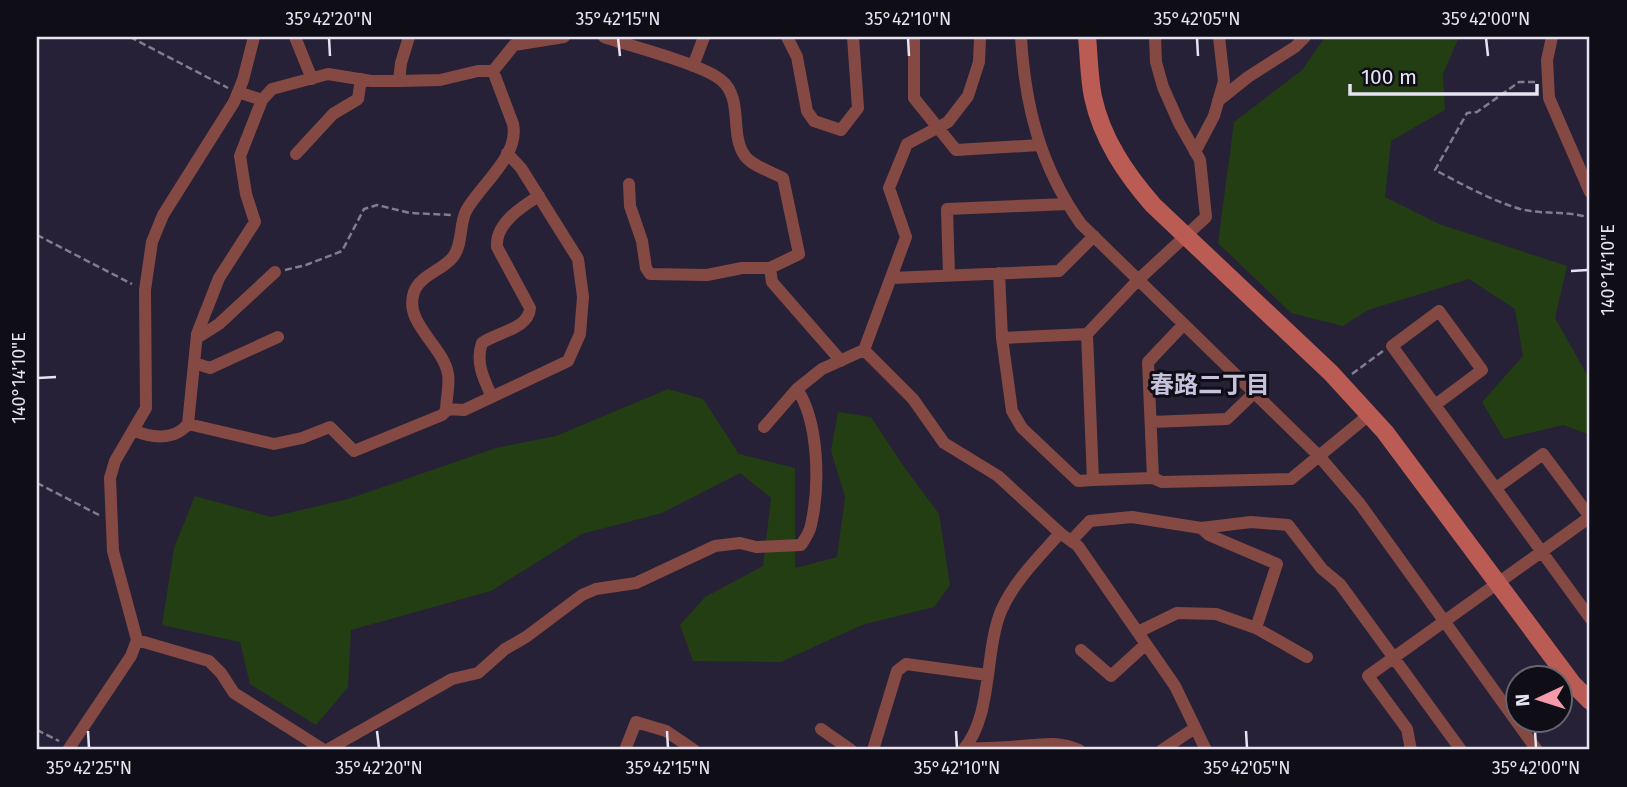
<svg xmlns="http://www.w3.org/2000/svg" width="1627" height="787" font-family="'Fira Sans','Noto Sans JP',sans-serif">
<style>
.green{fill:#233e13}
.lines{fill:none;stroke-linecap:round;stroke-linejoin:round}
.path{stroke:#817d8f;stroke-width:2.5;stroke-dasharray:7 3.5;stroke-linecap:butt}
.street{stroke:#854944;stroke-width:12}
.secondary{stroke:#ba5b54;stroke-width:18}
.ticks{fill:none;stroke:#e6e4f2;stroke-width:2.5}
.labels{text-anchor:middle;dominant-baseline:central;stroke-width:6;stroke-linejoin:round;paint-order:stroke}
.neighbourhood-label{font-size:24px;font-weight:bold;fill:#c6c1dd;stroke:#0f0d16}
.neatline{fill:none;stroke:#e6e4f2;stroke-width:2.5}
.ticks-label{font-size:18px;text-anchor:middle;fill:#e6e4f2}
</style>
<rect width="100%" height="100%" fill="#262136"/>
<path class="green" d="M1325 37H1459L1443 74 1445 110 1391 141 1385 197 1439 224 1567 266 1555 318 1586 373H1590V435L1563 425 1504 439 1482 402 1523 356 1515 309 1469 279 1368 310 1343 326 1291 313 1218 243 1234 122 1302 70Z
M668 389 703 399 739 454 795 468V568L837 557 845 497 831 451 838 412 871 417 902 464 939 514 950 585 934 607 862 625 781 662 693 661 680 625 705 597 763 566 771 498 740 473 662 513 582 534 491 591 351 630 348 687 316 725 250 684 240 642 162 625 174 548 195 496 271 517 348 499 496 448 556 436Z"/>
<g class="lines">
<path class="path" d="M130 37 228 88
M1535 82H1519L1477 112 1467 113 1435 170C1462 184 1490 200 1520 209 1543 215 1567 210 1590 218
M37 235 132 284
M285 270 306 265 342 251 364 209 377 205 410 213 453 215
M1352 374 1383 351
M37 483 99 515
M37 730 59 741"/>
<path class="street" d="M295 37 312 79
M604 37C630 46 702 64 721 80 744 98 729 135 745 156 752 166 772 172 783 178L799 254 770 268H742L707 275 650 274 646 268 642 241 630 206 629 184
M787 37 797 57 807 111 814 121 841 130 858 108 853 37
M914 37V98L956 150 1040 145
M980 37 979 62 968 96 948 122 907 144 889 188 906 237 864 350 913 399 944 443 998 476 1060 533
M1021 37C1025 106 1040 166 1081 224L1319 456 1360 504 1537 750
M1552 37 1547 60 1549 98 1590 192
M693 66 704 37
M399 81 401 63 409 37
M238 92 262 100 272 89 328 74 371 81H399L440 80 478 71H493L514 45 564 37
M1218 101 1248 77 1295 47 1305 37
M1195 152 1214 116 1224 81 1219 37
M296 154 333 114 358 99 361 79
M770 268 772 282 841 361
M999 273 1002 338 1087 334 1093 480 1153 478 1148 362 1184 324
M949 275 947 209 1067 204
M891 278 1059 271 1094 236
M1087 334 1138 280 1206 217 1200 160 1179 123 1163 87 1156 62 1155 37
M197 338 219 324 275 272
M1002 338 1012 411 1022 428 1078 481 1093 480
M194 363 210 368 278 337
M492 397C484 380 475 362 482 343 497 332 529 329 530 308L497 247C495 224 521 207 539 196
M1435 405 1482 370 1439 311 1392 346 1590 618
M446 409 464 410 568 361 580 334 583 297 578 259 521 168 507 153
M1151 422 1227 419 1254 393
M188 424 274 444 302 438 330 427 354 451 442 415 446 411C446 399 450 385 448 374 443 345 403 323 414 292 420 275 443 270 453 257 463 244 459 225 466 211 480 185 520 156 513 124L493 71
M764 427 797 389 822 369 864 350
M133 430C151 438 174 441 188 424L197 334 219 278 255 222 246 194 240 156 262 100
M1153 478 1162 482 1291 479 1370 414
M1496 488 1543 454 1590 517
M1201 528 1209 535 1277 564 1256 628
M1071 541 1090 521 1132 517 1201 528 1251 522 1288 525 1322 569 1340 584 1461 750
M1138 632 1177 613 1216 614 1256 628 1307 657
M137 640 209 661 221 673 234 693 324 750
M1081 650 1111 676 1146 644
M821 729 851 750
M965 749C979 748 994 748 1009 747 1033 746 1056 739 1079 750
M68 750 131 656 137 640 113 551 110 478 115 461 146 408 145 290 152 242 163 215 234 102 243 80 254 37
M327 750 452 679 478 673 505 649 526 637 582 595 596 589 636 583 715 546 740 543 756 547 801 545C805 539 810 532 811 525 820 486 819 422 797 389
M625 750 636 722 666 731 694 750
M873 750 897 671 906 664 987 675
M963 750C993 716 984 653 1001 611 1014 581 1039 557 1060 533L1078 546 1175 686 1206 750
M1162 750 1195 728
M1411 750 1407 729 1368 676 1590 517"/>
<path class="secondary" d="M1087 37C1089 56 1089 78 1093 97 1102 139 1126 174 1153 205L1331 373 1385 432 1572 683 1590 701"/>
</g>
<path class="ticks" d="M329 38 330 56M618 38 620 56M908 38 909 56M1197 38 1198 56M1486 38 1488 56M1571 271 1588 270M38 378 56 377M88 731 89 748M377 731 379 748M667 731 668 748M956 731 957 748M1246 731 1247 748M1535 731 1536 748"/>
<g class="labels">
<g class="neighbourhood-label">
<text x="1210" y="385">春路二丁目</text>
</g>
</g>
<rect width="1627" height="787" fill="none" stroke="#0f0d16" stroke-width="77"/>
<g transform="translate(1539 699) rotate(266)"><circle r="33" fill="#0f0d16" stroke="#65636e" stroke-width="2"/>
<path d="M0-5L12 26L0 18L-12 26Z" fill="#f39aab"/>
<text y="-10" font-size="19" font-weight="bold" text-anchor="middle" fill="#e6e4f2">N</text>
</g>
<path d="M1350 84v10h187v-10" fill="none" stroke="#e6e4f2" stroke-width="3.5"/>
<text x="1361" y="84" font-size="21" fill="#e6e4f2" stroke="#0f0d16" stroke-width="5" paint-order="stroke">100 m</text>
<rect x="38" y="38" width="1550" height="710" class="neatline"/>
<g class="ticks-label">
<text x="329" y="25">35°42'20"N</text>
<text x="618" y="25">35°42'15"N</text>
<text x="908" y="25">35°42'10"N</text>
<text x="1197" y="25">35°42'05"N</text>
<text x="1486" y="25">35°42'00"N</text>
<text transform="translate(1608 270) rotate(-90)" y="6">140°14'10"E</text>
<text transform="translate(19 378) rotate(-90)" y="6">140°14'10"E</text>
<text x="89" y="774">35°42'25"N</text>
<text x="379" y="774">35°42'20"N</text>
<text x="668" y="774">35°42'15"N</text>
<text x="957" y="774">35°42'10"N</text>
<text x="1247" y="774">35°42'05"N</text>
<text x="1536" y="774">35°42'00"N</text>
</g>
</svg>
